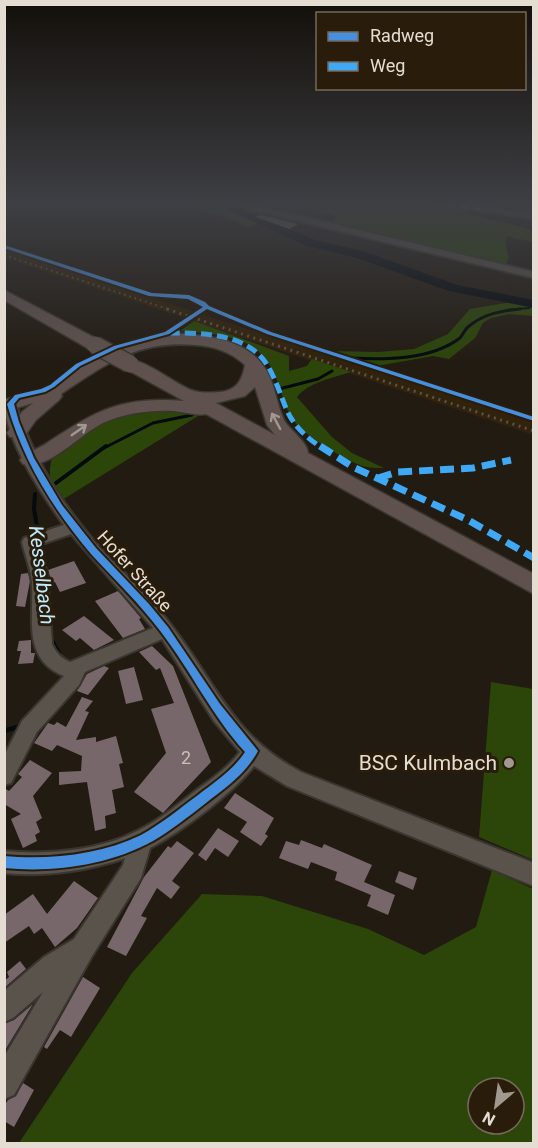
<svg xmlns="http://www.w3.org/2000/svg" width="538" height="1148" font-family="Roboto,sans-serif">
<style>
.built{fill:#31220b}
.green{fill:#2c4509;fill-rule:evenodd}
.lines{fill:none;stroke-linecap:round;stroke-linejoin:round}
.stream-far3{stroke:#040a0d;stroke-width:2}
.stream-far2{stroke:#040a0d;stroke-width:3}
.stream-far1{stroke:#040a0d;stroke-width:4}
.stream{stroke:#040a0d;stroke-width:4.5}
.river{fill:#040a0d;fill-rule:evenodd}
.building{fill:#78676a}
.minor-casing{stroke:#3a362f;stroke-width:4}
.highway-casing{stroke:#3a362f;stroke-width:3}
.minor{fill:#59534c;fill-rule:evenodd}
.highway{fill:#5f524e;fill-rule:evenodd}
.rail-far1{stroke:#59534d;stroke-width:2;stroke-dasharray:1.5 4;stroke-linecap:butt}
.rail{stroke:#59534d;stroke-width:3;stroke-dasharray:2 4.5;stroke-linecap:butt}
.highway-bridge-casing{stroke:#3a362f;stroke-width:20;stroke-linecap:butt}
.highway-bridge{stroke:#5f524e;stroke-width:17}
.quiet-far2{stroke:#3fa9f5;stroke-width:4.5;stroke-dasharray:8 4.5;stroke-linecap:butt}
.quiet-far1{stroke:#3fa9f5;stroke-width:5;stroke-dasharray:11 5;stroke-linecap:butt}
.quiet{stroke:#3fa9f5;stroke-width:7;stroke-dasharray:14 7;stroke-linecap:butt}
.cycleway-casing{stroke:#291c0b;stroke-width:4}
.cycleway{fill:#468fdf;fill-rule:evenodd}
.oneway{stroke:#a29890}
.poi-dot{fill:#a1998f;stroke:#291c0b;stroke-width:2}
.labels{text-anchor:middle;dominant-baseline:central;stroke-width:6;stroke-linejoin:round;paint-order:stroke}
.street-label{font-size:18px;fill:#e5ddd2;stroke:#291c0b}
.near-number-label{font-size:18px;fill:#cac0b8}
.water-label{font-size:20px;font-style:italic;fill:#c0ecfd;stroke:#291c0b}
.near-poi-label{font-size:21px;fill:#e5ddd2;stroke:#291c0b;text-anchor:end}
</style>
<rect width="100%" height="100%" fill="#221b12"/>
<path class="built" d="M5 250 533 422V435L5 258Z"/>
<path class="green" d="M189 203H276L248 215 262 222 248 227Z
M294 203H533V213L477 207 468 213 529 229 533 233V242L507 236 505 243 509 258 504 266 330 226 337 217Z
M530 299 533 300V316L509 314 491 318 483 323 475 338 449 359 433 356 377 366 331 351 378 352 414 349 448 334 470 309Z
M194 321 289 356V371L307 366 312 359 351 372C333 378 309 382 297 397L332 437 352 453 384 468C378 468 372 468 366 467 349 463 298 432 291 417 280 396 279 373 262 355 243 334 206 333 180 331Z
M144 408 203 413 62 500 50 481V468L52 457 97 422Z
M491 682 533 689V860L479 837Z
M492 870 533 889V1143H19L132 973 202 894 262 896 368 929 424 955 476 927ZM478 1088H514V1124H478Z"/>
<g class="lines">
<path class="stream-far3" d="M506 310 529 308 534 304"/>
<path class="stream-far2" d="M351 358C385 360 431 360 460 338 463 335 464 330 468 327 483 314 500 311 520 309
M279 389 318 379 332 371
M104 448 153 423 192 415"/>
<path class="stream-far1" d="M56 483 106 446
M35 494 34 509 44 567
M47 583 49 602"/>
<path class="stream" d="M50 637 63 661
M4 731 24 725"/>
<path class="river" d="M213 203H228L315 240 366 252 457 285 534 300V308L449 291 357 258 307 246Z"/>
</g>
<path class="building" d="M261 215 298 224 289 229 256 217Z
M74 561 86 583 60 592 55 582 52 583 48 570Z
M28 573 30 581 25 607 16 606 21 574Z
M118 591 141 618 139 619 145 629 123 638 95 601Z
M84 616 114 640 94 650 80 638 76 641 62 630Z
M31 640V653H35L33 663 18 664 21 651H17L19 641Z
M152 646 173 666 211 762 163 813 134 792 166 753 151 709 174 703 160 668 156 670 139 652Z
M104 666 109 668 88 695 77 691 87 674Z
M134 667 143 700 126 704 118 671Z
M82 697 93 701 85 711 89 712 76 740 96 737V742L116 736 123 763 119 764 124 787 112 790 116 813 105 816 106 828 95 831 87 782 59 785V772L81 771 82 756 57 745 52 751 34 743 48 723 54 725 57 722 66 727Z
M30 760 52 773 33 796 42 818 36 822 40 832 35 835 37 841 23 848 11 819 21 814 4 804V788L9 791 22 777 18 774Z
M235 793 274 818 265 834 268 836 261 846 240 832 247 822 224 808Z
M218 828 239 841 228 857 215 848 206 861 198 855Z
M301 840 322 848 324 844 372 865 364 882 395 895 388 915 367 906 371 895 335 880 337 872 311 862 308 869 279 858 286 841 299 845Z
M177 841 194 853 172 881 180 887 171 899 157 888 141 916 147 918 126 956 107 947 144 877 168 846 171 848Z
M399 871 417 878 413 890 395 882Z
M74 881 98 898 77 928 55 947 42 928 34 934 29 926 4 943V915L33 894 47 914Z
M20 961 26 969 4 988V981L9 977 7 972Z
M83 977 100 988 71 1037 60 1030 47 1049 44 1047Z
M33 1004 4 1052V1024L14 1020Z
M23 1083 34 1090 14 1127 4 1121V1106L8 1100 16 1096Z"/>
<g class="lines">
<g class="minor-casing">
<path id="minor" d="M483 206 534 214V219L480 211 479 209Z
M263 207 534 272V278L260 212V208Z
M4 400 14 401 16 404C33 459 62 505 100 548 124 574 150 597 171 625 216 683 232 736 301 772L534 863V886L287 786 254 766C233 793 181 832 150 848L141 878 92 956 14 1095 4 1099V1057L43 992 13 1018 4 1022V991L44 957 74 939 123 865 125 858C86 871 45 877 4 873V851C47 855 98 851 137 831 158 821 176 806 194 792 210 780 227 769 240 752L214 721 162 639 85 672 79 685 37 732 11 783 4 785V756L22 721 64 676C22 659 34 619 32 583 31 569 25 556 22 542L24 538 64 525C42 495 4 438 4 400ZM71 534 153 628 70 662C61 658 56 653 52 644L47 573 39 545Z"/>
</g>
<g class="highway-casing">
<path id="highway" d="M4 290 101 341 103 345 101 349H89L4 300Z
M173 333C211 336 255 339 271 380 276 393 278 407 284 420 290 431 307 441 308 453L534 574V594L206 414C197 416 185 412 174 411 150 410 125 413 103 423 80 434 48 471 23 464L20 460C25 452 39 449 47 443 97 410 122 396 184 401L124 368 121 364 124 360C142 356 173 383 191 390 199 393 210 393 219 392 236 391 242 381 245 365 231 352 214 346 195 345 138 340 106 364 61 394L62 396 59 400 36 420 24 437H10L7 433 22 412 33 403 10 410 4 408V400L45 388 97 354 133 340ZM255 387 267 425 275 435 216 403 245 396Z"/>
</g>
<use href="#minor" class="minor"/>
<use href="#highway" class="highway"/>
<path class="rail-far1" d="M4 255 171 310"/>
<path class="rail" d="M167 309 534 431"/>
<g class="highway-bridge-casing">
<path id="highway-bridge" d="M95 345 130 364"/>
</g>
<use href="#highway-bridge" class="highway-bridge"/>
<path class="quiet-far2" d="M243 203 263 210
M436 203 483 209"/>
<path class="quiet-far1" d="M169 333C204 333 250 333 269 368 289 406 281 420 322 448"/>
<path class="quiet" d="M320 446 353 467 468 520 534 558
M378 478 398 472 473 468 511 460"/>
<g class="cycleway-casing">
<path id="cycleway" d="M4 245 152 293 189 295 205 302 209 306 271 332 534 417V421L267 334 207 309 169 334 118 348 80 366 54 387 45 392 19 398 14 404 19 422 34 458 62 505 96 548 149 604 168 627 220 704 258 751C246 774 225 788 206 803 189 816 172 830 153 841 110 865 53 873 4 868V856C49 860 100 855 141 835 161 824 179 809 198 795 215 782 233 770 245 752 212 716 191 671 161 632 140 604 115 580 91 554 53 509 23 461 7 404L15 395 41 389 50 385 76 364 114 346 165 332 203 307 188 299 149 296 4 248Z"/>
</g>
<use href="#cycleway" class="cycleway"/>
</g>
<defs><path id="oneway-shaft" d="M-6 0H5M1.5-3L5.5 0L1.5 3" fill="none" stroke-width="1.6" stroke-linecap="round" stroke-linejoin="round" transform="scale(1.5)"/></defs>
<g class="oneway">
<use href="#oneway-shaft" transform="translate(276 421) rotate(-118)"/>
<use href="#oneway-shaft" transform="translate(79 430) rotate(-35)"/>
</g>
<linearGradient id="sky" x2="0" y2="1"><stop stop-color="#130f0a"/><stop offset="0.56" stop-color="#3e3f44"/><stop offset="1" stop-color="#3e3f44" stop-opacity="0"/></linearGradient>
<rect width="538" height="364" fill="url(#sky)"/>
<circle class="poi-dot" cx="509" cy="763" r="6"/>
<g class="labels">
<g class="street-label">
<text transform="translate(135 571) rotate(48)">Hofer Straße</text>
</g>
<g class="near-number-label">
<text x="186" y="757">2</text>
</g>
<g class="water-label">
<text transform="translate(42 575) rotate(83)">Kesselbach</text>
</g>
<g class="near-poi-label">
<text x="497" y="763">BSC Kulmbach</text>
</g>
</g>
<rect width="538" height="1148" fill="none" stroke="#e5ddd2" stroke-width="12"/>
<rect x="316" y="12" width="210" height="78" fill="#291c0b" stroke="#74695b" stroke-width="1.5"/>
<rect x="328" y="32" width="30" height="9" fill="#468fdf" stroke="#74695b" stroke-width="1.5"/>
<text x="370" y="42" font-size="18" fill="#e5ddd2">Radweg</text>
<rect x="328" y="62" width="30" height="9" fill="#3fa9f5" stroke="#74695b" stroke-width="1.5"/>
<text x="370" y="72" font-size="18" fill="#e5ddd2">Weg</text>
<g transform="translate(496 1106) rotate(209)"><circle r="28" fill="#291c0b" stroke="#74695b" stroke-width="1.5"/>
<path d="M0-4.5L10 22L0 15L-10 22Z" fill="#a1998f"/>
<text y="-9" font-size="16" font-weight="bold" text-anchor="middle" fill="#e5ddd2">N</text>
</g>
</svg>
